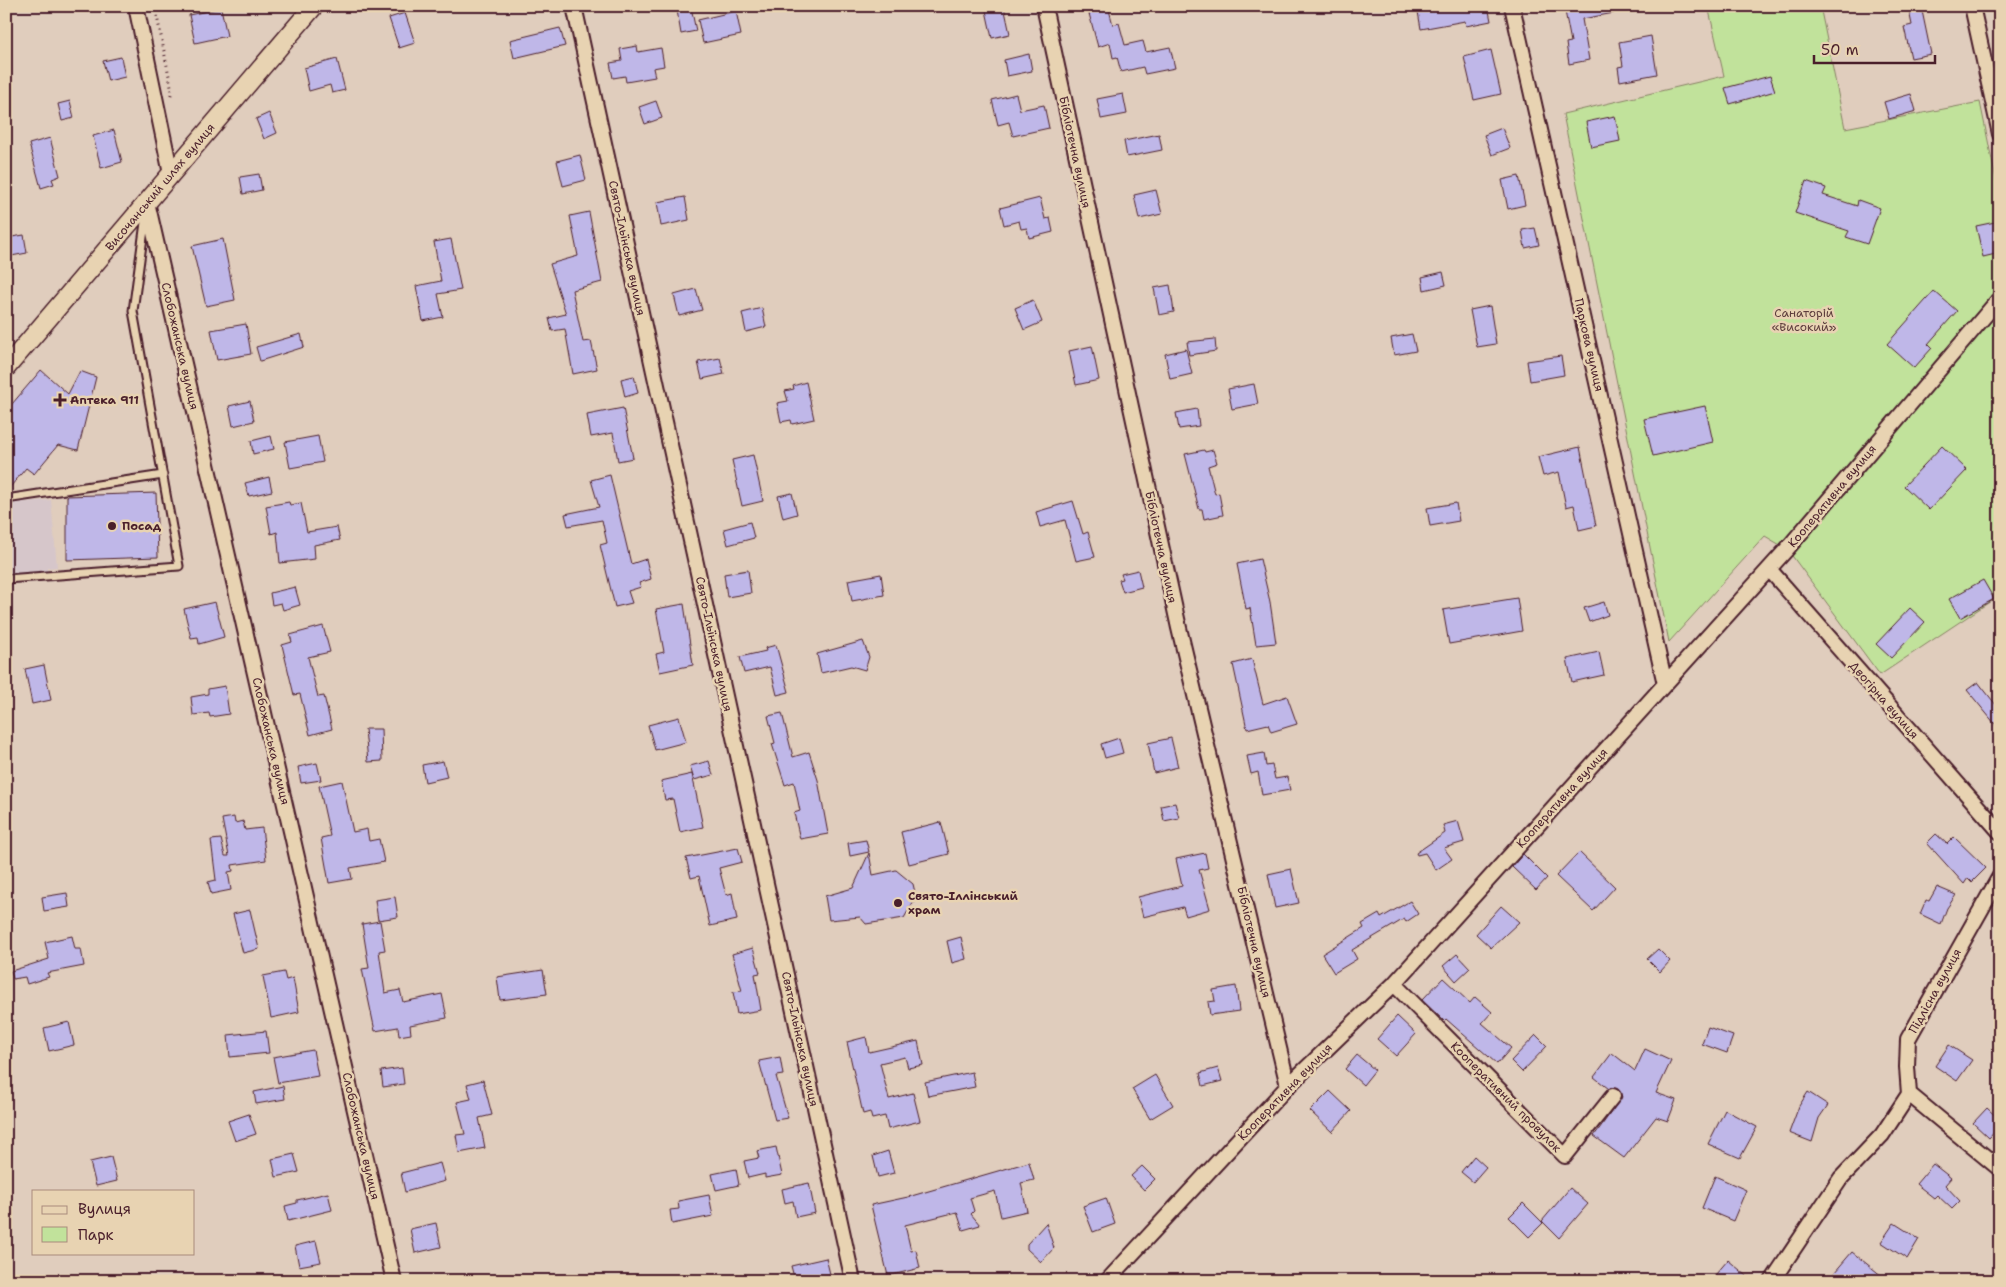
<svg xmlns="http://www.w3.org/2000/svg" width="2006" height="1287" font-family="'Shantell Sans',sans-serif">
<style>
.built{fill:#d6c6ca}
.green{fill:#c1e29b;stroke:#868063}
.building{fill:#bfb7e8;stroke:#4a1f2b}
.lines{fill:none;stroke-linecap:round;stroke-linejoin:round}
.service-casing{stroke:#4a1f2b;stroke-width:11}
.minor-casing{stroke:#4a1f2b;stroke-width:18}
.tertiary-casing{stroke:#4a1f2b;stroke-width:21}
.path{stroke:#4a1f2b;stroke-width:3;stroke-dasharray:1 4;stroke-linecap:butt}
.service{stroke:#e8d3b2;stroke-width:7}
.minor{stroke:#e8d3b2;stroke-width:14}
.tertiary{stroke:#e8d3b2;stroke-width:18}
.poi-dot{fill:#4a1f2b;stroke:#e8d3b2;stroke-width:2}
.labels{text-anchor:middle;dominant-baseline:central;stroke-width:5;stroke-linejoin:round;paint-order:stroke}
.street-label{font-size:12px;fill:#4a1f2b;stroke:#e8d3b2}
.park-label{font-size:12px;fill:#5c3c3c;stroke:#e8d3b2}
.poi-label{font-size:12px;font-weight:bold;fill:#4a1f2b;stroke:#e8d3b2;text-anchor:start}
</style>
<rect width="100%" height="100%" fill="#e0cdbd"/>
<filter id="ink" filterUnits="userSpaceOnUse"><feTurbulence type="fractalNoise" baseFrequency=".02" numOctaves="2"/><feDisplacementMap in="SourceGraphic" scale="10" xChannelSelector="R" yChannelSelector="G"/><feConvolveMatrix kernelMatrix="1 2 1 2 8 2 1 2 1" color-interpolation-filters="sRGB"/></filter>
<g filter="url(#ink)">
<path class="built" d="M51 500 57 567 47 568 48 576 13 578V585L6 586V503Z"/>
<path class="green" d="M1708 6H1820L1845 128 1980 102 2000 199V595L1880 675 1787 549 1765 536 1669 642 1563 114 1724 76Z"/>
<path class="building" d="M985 6H1004L1010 34 992 38Z
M1087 6H1108L1113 25 1119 23 1125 45 1143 41 1146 52 1170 47 1175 68 1145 74 1143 67 1121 72 1117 57 1113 58 1110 43 1098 47Z
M1417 6H1488L1491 21 1466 26 1465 21 1421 29Z
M1564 6H1613L1614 13 1582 19 1589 60 1569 64 1566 43 1571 42Z
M1908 6H1921L1931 54 1911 58 1904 27 1912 25Z
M691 7 696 31 681 34 677 10Z
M221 8 227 36 195 43 189 15Z
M736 11 741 35 703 43 698 20Z
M405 13 415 43 399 48 389 18Z
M560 28 565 46 514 58 510 40Z
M1651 36 1657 74 1620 81 1618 67 1623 66 1619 42Z
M637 46 638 52 661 48 664 66 653 68 655 77 626 82 625 76 613 78 610 63 622 61 620 49Z
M1491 50 1501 94 1474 100 1464 57Z
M1029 54 1032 71 1007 76 1004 60Z
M121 57 125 77 108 81 103 61Z
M337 59 345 90 332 93 330 85 309 91 304 68Z
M1770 76 1775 91 1730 104 1725 88Z
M1016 94 1020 110 1044 105 1049 128 1013 136 1009 122 998 125 992 100Z
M1123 94 1127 114 1101 119 1097 99Z
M1911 94 1916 111 1889 119 1884 102Z
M70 101 74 118 62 121 58 104Z
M656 101 662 118 645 124 639 107Z
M269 113 277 133 264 139 256 119Z
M1615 116 1620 141 1591 147 1586 122Z
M1502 128 1510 148 1492 155 1484 135Z
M114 130 122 162 101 168 93 136Z
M1159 134 1162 150 1127 157 1124 141Z
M50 138 60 176 52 179 54 184 41 188 29 144Z
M580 155 586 180 563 186 557 161Z
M259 174 262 190 243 194 240 177Z
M1519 176 1525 205 1508 209 1502 180Z
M1806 181 1826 188 1823 195 1857 206 1858 200 1880 208 1867 244 1846 237 1849 231 1795 213Z
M1156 190 1162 214 1139 219 1134 195Z
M685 197 689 220 661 226 657 202Z
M1040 198 1045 219 1050 218 1053 232 1029 238 1027 228 1021 229 1019 221 1004 225 1000 208Z
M589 212 602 282 572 290 583 342 591 341 597 369 573 374 565 329 552 331 549 318 566 314 550 264 578 256 570 216Z
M2000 221V253L1983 257 1976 226Z
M1535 228 1539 245 1525 248 1522 230Z
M24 235 27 253 6 257V238Z
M223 239 235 300 206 306 192 246Z
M451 239 461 290 438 294 443 317 423 321 416 286 441 281 434 242Z
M1443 272 1446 285 1424 290 1422 277Z
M1170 285 1174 312 1159 315 1154 288Z
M696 289 702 310 679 316 674 295Z
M1934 291 1957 311 1928 344 1932 348 1914 368 1887 344Z
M1033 300 1042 322 1024 330 1015 308Z
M1490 306 1496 344 1477 347 1470 310Z
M762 308 766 327 746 332 742 313Z
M246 324 251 354 217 360 211 330Z
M301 334 304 347 260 361 256 347Z
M1412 334 1416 351 1394 355 1391 338Z
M1215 339 1216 351 1189 355 1187 342Z
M1092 346 1099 380 1076 385 1069 351Z
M1186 349 1192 374 1170 379 1165 354Z
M1561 356 1564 375 1530 381 1527 361Z
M720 358 724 374 702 379 698 362Z
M41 370 68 394 80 371 96 377 78 450 58 445 34 474 26 468 6 492V411Z
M634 376 638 393 625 397 621 379Z
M806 382 814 419 792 424 791 420 781 422 777 403 788 401 785 391 794 389 793 386Z
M1254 384 1258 404 1232 409 1228 389Z
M250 401 254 421 233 426 229 406Z
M1705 406 1713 442 1653 456 1644 419Z
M623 408 633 458 618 461 613 433 591 437 587 415Z
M1197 409 1199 426 1179 429 1176 413Z
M271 436 274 449 253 454 251 441Z
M318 436 323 462 290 468 285 442Z
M1942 446 1967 470 1929 510 1904 486Z
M1580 447 1596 526 1579 530 1574 505 1566 507 1559 472 1543 476 1538 457Z
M1204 450 1205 452 1213 450 1217 463 1208 466 1215 494 1219 493 1223 515 1204 519 1202 509H1199L1185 454Z
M753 455 763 501 742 506 732 460Z
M610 475 631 564 646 559 651 579 639 583 641 587 628 591 632 603 615 607 600 545 607 543 602 520 568 526 565 514 599 507 591 480Z
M269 477 272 491 249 496 245 483Z
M156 493 158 557 67 560V496Z
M792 493 797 514 783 518 778 496Z
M1073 501 1083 534 1088 532 1095 557 1076 561 1065 520 1040 527 1036 512Z
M289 502 290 505 301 503 307 532 337 527 340 540 314 545 315 559 280 563 277 532 271 534 266 506Z
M1456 503 1459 521 1430 526 1427 508Z
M750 522 754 538 728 545 724 529Z
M1260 559 1270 602 1276 643 1256 645 1250 608 1246 609 1237 564Z
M748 570 751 593 727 597 724 574Z
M1138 570 1142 587 1123 592 1119 580 1123 579 1121 574Z
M881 574 884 595 852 601 848 580Z
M1983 580 1994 599 1960 618 1949 599Z
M295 587 300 605 283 610 281 603 272 605 270 593Z
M1517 598 1522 631 1449 644 1443 610Z
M215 602 224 637 199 644 198 637 191 638 184 609Z
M1604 602 1608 615 1589 622 1584 608Z
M684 604 693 665 660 672 656 654 664 652 656 609Z
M1910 608 1925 622 1891 658 1876 644Z
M323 626 330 652 308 657 318 697 324 696 332 729 310 735 300 694 294 695 282 645 292 642 290 635Z
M863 641 869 657 865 670 851 666 821 673 817 654Z
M776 645 789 692 777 695 770 667 744 673 740 657 766 651 765 648Z
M1599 652 1604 675 1572 682 1567 659Z
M1252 659 1263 704 1287 696 1297 724 1271 732 1268 724 1247 729 1233 664Z
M44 665 51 700 32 704 25 669Z
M1978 682 2000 710V730L1967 690Z
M225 686 229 714 210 717 209 713 193 715 191 697 208 694V689Z
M782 713 793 757 809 752 818 780 828 834 800 839 794 813 800 811 794 782 785 785 772 744 775 743 768 716Z
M679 717 686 742 655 750 648 725Z
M365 729H381L382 761 368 762Z
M1119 738 1123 753 1105 758 1101 744Z
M1171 738 1178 767 1154 773 1148 743Z
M1264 753 1266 766 1272 765 1275 779 1287 777 1290 790 1262 795 1258 772 1251 774 1247 756Z
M443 761 447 777 425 782 422 765Z
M709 761 713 775 694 780 690 766Z
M317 763 321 780 301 783 298 767Z
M692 774 703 827 680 832 673 799 665 800 661 781Z
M342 781 353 832 367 829 369 841 379 839 384 862 350 868 352 879 329 883 321 838 330 836 319 786Z
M1175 803 1179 818 1164 821 1161 806Z
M234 817 235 823 243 821 245 830 262 828 266 860 232 865 233 871 228 872 231 890 211 894 208 882 216 880 211 840 221 839 225 856H229L222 819Z
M1458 821 1464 842 1444 848 1452 859 1436 870 1425 853 1417 855 1416 853 1445 833 1443 825Z
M941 822 949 854 909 864 901 832Z
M1936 834 1947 844 1954 837 1986 868 1972 882 1968 878 1964 884 1927 843Z
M866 840 869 852 850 856 848 843Z
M738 848 742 862 719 868 726 895 732 893 737 920 710 926 699 876 691 878 686 858Z
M1579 852 1615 887 1593 911 1556 876Z
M869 853 873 875 896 870 913 884 916 897 904 918 866 924 860 917 829 920 825 896 853 888Z
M1205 853 1208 868 1199 870 1210 909 1186 916 1183 907 1143 917 1138 897 1182 886 1176 859Z
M1523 854 1547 878 1536 890 1512 867Z
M1291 869 1299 903 1275 908 1268 874Z
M1937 887 1956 895 1947 908 1941 924 1920 914 1926 900 1929 901Z
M67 893 69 907 44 911 42 897Z
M395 897 398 917 378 920 375 900Z
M1410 901 1418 914 1406 922 1404 919 1352 950 1357 959 1334 973 1322 954 1364 928 1362 924 1379 914 1381 918Z
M1501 906 1519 922 1491 948 1476 934Z
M250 910 259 949 243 953 233 914Z
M380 921 385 950 379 951 385 993 400 990 403 1002 442 994 447 1018 410 1025 411 1034 399 1036 398 1027 375 1031 362 969 369 968 362 924Z
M72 936 75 949H81L84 966 47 973 49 977 27 984 25 977 13 979 11 971 49 959 45 942Z
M961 937 966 959 952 963 947 941Z
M753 948 760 973 755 974 761 1010 737 1014 733 992 742 991 732 954Z
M1658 949 1670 961 1660 972 1647 959Z
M1457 954 1470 968 1456 981 1443 966Z
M543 970 547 994 500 1000 497 977Z
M284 972 286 980 293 978 299 1012 271 1018 263 976Z
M1443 978 1470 1003 1475 997 1492 1012 1482 1023 1511 1048 1497 1064 1446 1019 1444 1021 1422 1000Z
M1236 986 1239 1011 1210 1015 1208 1002 1215 1001 1213 990Z
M1397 1016 1416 1034 1396 1056 1377 1039Z
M69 1022 74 1045 49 1051 44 1028Z
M1708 1027 1733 1036 1727 1053 1702 1044Z
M266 1031 269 1053 230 1057 228 1035Z
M1536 1035 1547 1046 1522 1072 1511 1061Z
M866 1037 869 1052 918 1041 923 1065 908 1068 905 1057 880 1063 889 1099 913 1093 920 1121 888 1129 885 1116 872 1119 870 1112 863 1114 847 1042Z
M1949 1045 1972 1060 1957 1081 1935 1066Z
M1645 1049 1671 1061 1656 1093 1676 1100 1668 1121 1656 1117 1624 1158 1594 1136 1622 1097 1618 1089H1609L1594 1077 1612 1053 1635 1071Z
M313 1050 318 1076 278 1083 273 1057Z
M1357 1055 1375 1070 1363 1085 1345 1069Z
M780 1057 783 1075 776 1076 788 1118 775 1120 759 1061Z
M402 1068 404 1084 383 1087 381 1071Z
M1218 1068 1222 1081 1203 1086 1200 1073Z
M972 1072 975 1087 928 1096 925 1082Z
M1155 1075 1173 1105 1150 1119 1132 1089Z
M483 1080 492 1115 479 1118 485 1148 459 1153 456 1135 465 1134 457 1102 471 1099 467 1084Z
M283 1086 285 1099 256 1104 254 1092Z
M1330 1091 1351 1111 1332 1132 1310 1111Z
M1808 1092 1828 1105 1819 1118 1812 1142 1789 1133 1799 1106Z
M1987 1108 2000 1120V1126L1989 1138 1973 1123Z
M1725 1110 1757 1127 1740 1158 1708 1144Z
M249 1114 256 1134 235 1141 228 1121Z
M776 1147 782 1175 765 1178V1174L748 1178 744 1161 759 1158 757 1151Z
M888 1151 894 1173 878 1177 873 1156Z
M294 1154 299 1172 276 1177 272 1159Z
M1474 1156 1486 1167 1473 1182 1461 1172Z
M111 1157 117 1181 96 1186 90 1162Z
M1029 1162 1034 1180 1021 1183 1027 1211 1001 1217 995 1191 970 1198 974 1211 971 1214 980 1225 963 1230 957 1212 905 1225 911 1251 916 1250 920 1268 888 1276 871 1205 908 1197Z
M440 1163 445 1181 405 1192 401 1173Z
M1933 1164 1951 1178 1945 1185 1960 1201 1952 1209 1937 1195 1934 1198 1916 1184Z
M1142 1166 1155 1179 1144 1190 1131 1176Z
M736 1169 739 1185 716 1190 712 1174Z
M1715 1176 1746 1190 1733 1221 1702 1208Z
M809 1183 815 1213 796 1217 793 1201 785 1203 782 1189Z
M1570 1188 1588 1204 1559 1238 1542 1221Z
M328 1193 332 1210 288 1221 285 1206 297 1203V1200Z
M709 1195 713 1216 672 1224 670 1210 679 1209 678 1201Z
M1106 1198 1115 1224 1093 1232 1083 1206Z
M1523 1203 1543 1223 1529 1237 1509 1217Z
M436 1223 441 1247 415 1253 410 1229Z
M1046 1223 1054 1248 1041 1262 1027 1249V1244Z
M1894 1223 1919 1239 1907 1259 1881 1242Z
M316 1241 321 1262 299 1266 295 1246Z
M1852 1252 1872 1268 1888 1281H1844L1834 1273Z
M826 1258 830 1274 795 1281 791 1266Z
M1728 1260 1753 1281H1710Z"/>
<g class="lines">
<g class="service-casing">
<path id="service" d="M6 499 163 475
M6 579 179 566 133 311 146 215"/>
</g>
<g class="minor-casing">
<path id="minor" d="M136 6 171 174
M574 6 853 1281
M1044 6 1179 628 1288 1086
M1512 6 1665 684
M1972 6 2000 134
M147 202 394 1281
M1769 569 2000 832
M1394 984 1565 1156 1613 1096
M1909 1094 2000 1169
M1107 1281 1288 1086 1394 984 1787 549 2000 298
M1772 1281 1841 1178 1882 1135 1909 1094 1907 1067 1908 1039 2000 876"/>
</g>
<g class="tertiary-casing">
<path id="tertiary" d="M6 368 314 6"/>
</g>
<path class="path" d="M155 6 172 91 170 98"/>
<use href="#service" class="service"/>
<use href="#minor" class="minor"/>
<use href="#tertiary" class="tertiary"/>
</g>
</g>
<g class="poi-dot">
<path d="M57.5 392.5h5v5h5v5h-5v5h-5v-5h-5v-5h5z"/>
<circle cx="112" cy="526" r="5"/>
<circle cx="898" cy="903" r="5"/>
</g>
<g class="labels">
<g class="street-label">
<text transform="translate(1075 152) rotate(78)">Бібліотечна вулиця</text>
<text transform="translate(160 187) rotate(-50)">Височанський шлях вулиця</text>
<text transform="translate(627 248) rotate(78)">Свято-Ільїнська вулиця</text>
<text transform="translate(1589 345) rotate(77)">Паркова вулиця</text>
<text transform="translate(180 346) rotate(77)">Слобожанська вулиця</text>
<text transform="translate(1832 496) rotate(-50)">Кооперативна вулиця</text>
<text transform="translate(1161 547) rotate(78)">Бібліотечна вулиця</text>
<text transform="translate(714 644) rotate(78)">Свято-Ільїнська вулиця</text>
<text transform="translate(1884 700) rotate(49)">Двогірна вулиця</text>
<text transform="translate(271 741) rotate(77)">Слобожанська вулиця</text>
<text transform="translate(1562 798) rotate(-48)">Кооперативна вулиця</text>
<text transform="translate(1254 942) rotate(77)">Бібліотечна вулиця</text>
<text transform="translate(1935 991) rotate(-61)">Підлісна вулиця</text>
<text transform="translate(800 1039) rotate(78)">Свято-Ільїнська вулиця</text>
<text transform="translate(1285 1092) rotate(-46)">Кооперативна вулиця</text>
<text transform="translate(1506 1097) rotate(45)">Кооперативний провулок</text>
<text transform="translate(361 1136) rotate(77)">Слобожанська вулиця</text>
</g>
<g class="park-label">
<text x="1804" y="313">Санаторій<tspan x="1804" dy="14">«Високий»</tspan></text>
</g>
<g class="poi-label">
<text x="70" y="400">Аптека 911</text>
<text x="122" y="526">Посад</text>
<text x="908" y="896">Свято-Іллінський<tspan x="908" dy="14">храм</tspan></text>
</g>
</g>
<rect width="2006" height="1287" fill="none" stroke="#e8d3b2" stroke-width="25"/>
<rect x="12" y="12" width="1981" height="1262" fill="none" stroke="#4a1f2b" stroke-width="2" filter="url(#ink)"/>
<rect x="32" y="1190" width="162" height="65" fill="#e8d3b2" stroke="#a98b7c"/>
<rect x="42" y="1206" width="25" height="8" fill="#e8d3b2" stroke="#a98b7c"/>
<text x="78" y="1214" font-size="15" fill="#4a1f2b">Вулиця</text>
<rect x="42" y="1227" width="25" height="15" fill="#c1e29b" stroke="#a98b7c"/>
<text x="78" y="1240" font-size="15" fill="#4a1f2b">Парк</text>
<path d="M1814 55v8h121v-8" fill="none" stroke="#4a1f2b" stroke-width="2.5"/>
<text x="1821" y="55" font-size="15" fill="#4a1f2b" stroke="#e8d3b2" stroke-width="4" paint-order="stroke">50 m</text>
</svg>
